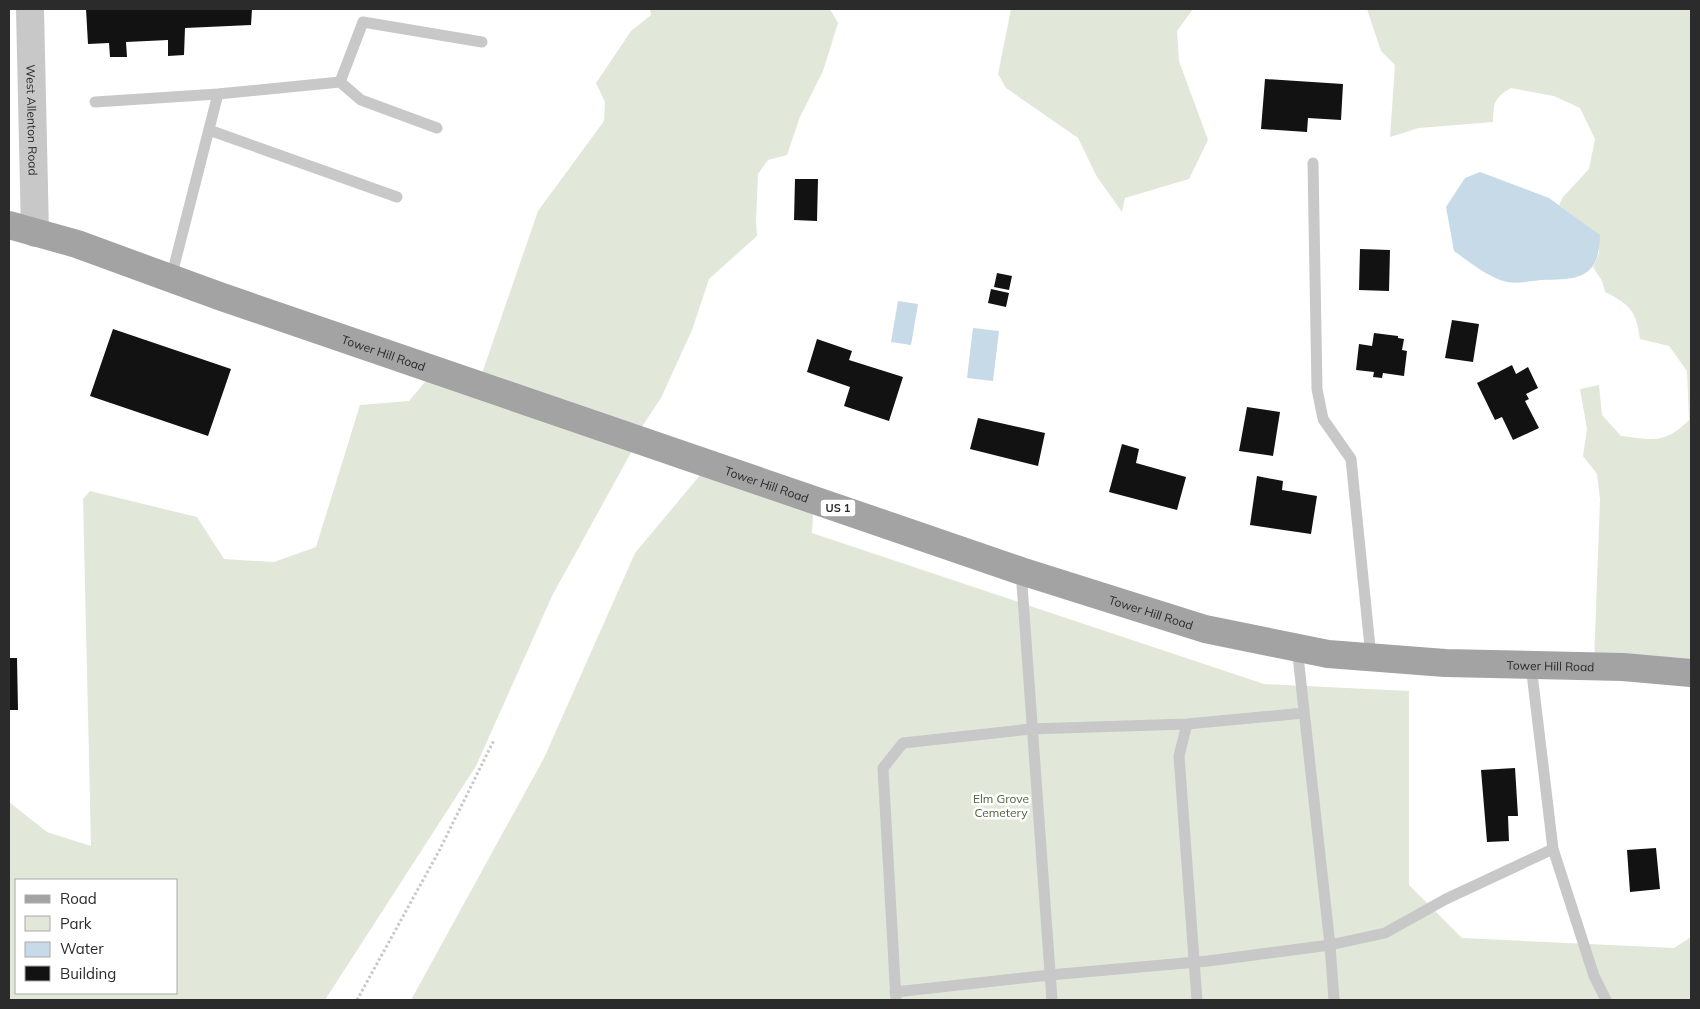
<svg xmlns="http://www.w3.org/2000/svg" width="1700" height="1009" font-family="Mulish,sans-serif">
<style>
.green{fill:#e1e8d9;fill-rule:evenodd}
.water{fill:#c6dae7}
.building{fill:#121212}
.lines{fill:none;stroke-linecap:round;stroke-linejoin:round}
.path{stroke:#c8c8c8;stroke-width:3;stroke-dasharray:2.5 2.5;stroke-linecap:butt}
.service{stroke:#c8c8c8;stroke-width:11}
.tertiary{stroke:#c8c8c8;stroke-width:28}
.primary{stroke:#a3a3a3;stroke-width:28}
.labels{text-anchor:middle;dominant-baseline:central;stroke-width:5;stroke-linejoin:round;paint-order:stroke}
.shield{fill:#fff;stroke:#6b6b6b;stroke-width:1}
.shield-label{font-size:11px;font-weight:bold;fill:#2b2b2b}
.street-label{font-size:12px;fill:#2b2b2b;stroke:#fff}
.park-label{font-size:12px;fill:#4d633d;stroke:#fff}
</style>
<rect width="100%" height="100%" fill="#fff"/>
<path class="green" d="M650 9H830L838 23 823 71 800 117 787 155 768 160 758 174 756 222 757 236 709 279 692 330 661 398 639 431 638 440 552 596 476 766 325 1000H9V802L47 832 91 846 83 499 90 491 197 517 224 559 274 562 316 547 360 405 409 401 435 370 479 382 538 211 604 121 605 102 596 83 631 31 651 15ZM16 880H176V993H16Z
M1011 9H1193L1177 31 1179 61 1208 140 1189 179 1125 198 1122 212 1097 177 1078 138 1006 88 998 74Z
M1367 9H1691V673L1594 664 1600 499 1597 474 1583 456 1587 429 1580 389 1599 385 1602 415 1621 436C1653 440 1665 444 1689 420L1687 371 1669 346 1640 339C1636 311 1631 305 1605 292L1602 281 1593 267 1599 253V235L1559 205 1563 197 1589 169 1595 139 1580 108 1554 96 1511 88C1493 99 1494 103 1493 122L1419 128 1390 137 1395 65 1381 51Z
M706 468 814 498 812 533 1264 684 1409 691V885L1462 938 1674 948 1691 937V1000H411L544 758 635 553Z"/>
<path class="water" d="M1480 172 1549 198 1600 235C1599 280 1578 279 1541 280 1531 281 1517 284 1507 282 1487 277 1471 263 1454 251L1446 207 1465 178Z
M898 301 918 304 911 345 891 342Z
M973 328 999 331 993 381 967 378Z"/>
<path class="building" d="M86 9H252L251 25 185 28 184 55 168 56V40L126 42 127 57H110L109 43 88 44Z
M1265 79 1343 84 1341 120 1308 118 1307 132 1261 129Z
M795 179H818L817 221 794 220Z
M1360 249 1390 250 1389 291 1359 290Z
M997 273 1012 276 1009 290 994 287Z
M991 289 1009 293 1006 307 988 303Z
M1452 320 1479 324 1473 362 1445 358Z
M113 329 231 369 208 436 90 396Z
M1374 333 1398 336V338L1404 339 1402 350 1407 351 1404 376 1383 373 1382 378 1373 377 1374 372 1356 370 1359 344 1372 346Z
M817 339 852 351 849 360 903 377 889 421 844 406 850 387 807 372Z
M1512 365 1516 374 1528 367 1538 388 1526 394 1529 399 1525 401 1539 428 1513 440 1502 417 1495 420 1477 383Z
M1247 407 1280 412 1273 456 1239 451Z
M978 418 1045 433 1038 466 970 449Z
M1122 444 1139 449 1136 463 1186 477 1177 510 1109 492Z
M1257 476 1283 481 1282 490 1317 496 1311 534 1250 525Z
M9 658H17L18 710H9Z
M1515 768 1518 816H1508L1509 841 1487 842 1481 770Z
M1656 848 1660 889 1630 892 1627 850Z"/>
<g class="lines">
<path class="path" d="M357 1000 439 851 494 740"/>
<path class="service" d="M340 82 361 100 437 128
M95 102 218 94
M209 130 397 197
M1313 163 1317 389 1323 419 1351 459 1371 657
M171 278 218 94 340 82 363 22 482 42
M1021 571 1052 1000
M1297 647 1330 945 1334 1000
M1531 665 1553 849 1594 976 1606 1000
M1187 724 1179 756 1197 1000
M895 992 1050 975 1208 961 1330 945 1385 933 1446 899 1553 849
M896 1000 883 768 903 743 1031 729 1187 724 1304 713"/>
<path class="tertiary" id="s1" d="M30 9 35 233"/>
<path class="primary" id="s2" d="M9 225 77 244 222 297 1021 571 1205 629 1328 654 1445 663 1623 667 1691 673"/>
</g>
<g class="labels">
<rect class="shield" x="820.5" y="499.5" width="35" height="17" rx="4"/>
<g class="shield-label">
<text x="838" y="508">US 1</text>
</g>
<g class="street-label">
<text stroke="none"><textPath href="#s1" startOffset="111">West Allenton Road</textPath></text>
<text stroke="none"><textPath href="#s2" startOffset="396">Tower Hill Road</textPath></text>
<text stroke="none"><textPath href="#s2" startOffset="801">Tower Hill Road</textPath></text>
<text stroke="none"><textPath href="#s2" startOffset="1206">Tower Hill Road</textPath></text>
<text stroke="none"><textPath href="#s2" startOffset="1611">Tower Hill Road</textPath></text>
</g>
<g class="park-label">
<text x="1001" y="798">Elm Grove<tspan x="1001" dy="14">Cemetery</tspan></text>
</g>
</g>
<rect width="1700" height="1009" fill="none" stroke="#2b2b2b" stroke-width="20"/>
<rect x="15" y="879" width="162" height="115" fill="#ffffff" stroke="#aaaaaa"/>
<rect x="25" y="895" width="25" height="8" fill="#a3a3a3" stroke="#aaaaaa"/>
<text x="60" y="904" font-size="15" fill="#2b2b2b">Road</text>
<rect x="25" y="916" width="25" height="15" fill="#e1e8d9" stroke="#aaaaaa"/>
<text x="60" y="929" font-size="15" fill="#2b2b2b">Park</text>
<rect x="25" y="942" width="25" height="15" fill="#c6dae7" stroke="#aaaaaa"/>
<text x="60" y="954" font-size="15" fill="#2b2b2b">Water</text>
<rect x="25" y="966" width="25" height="15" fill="#121212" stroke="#aaaaaa"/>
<text x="60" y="979" font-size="15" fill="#2b2b2b">Building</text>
</svg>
